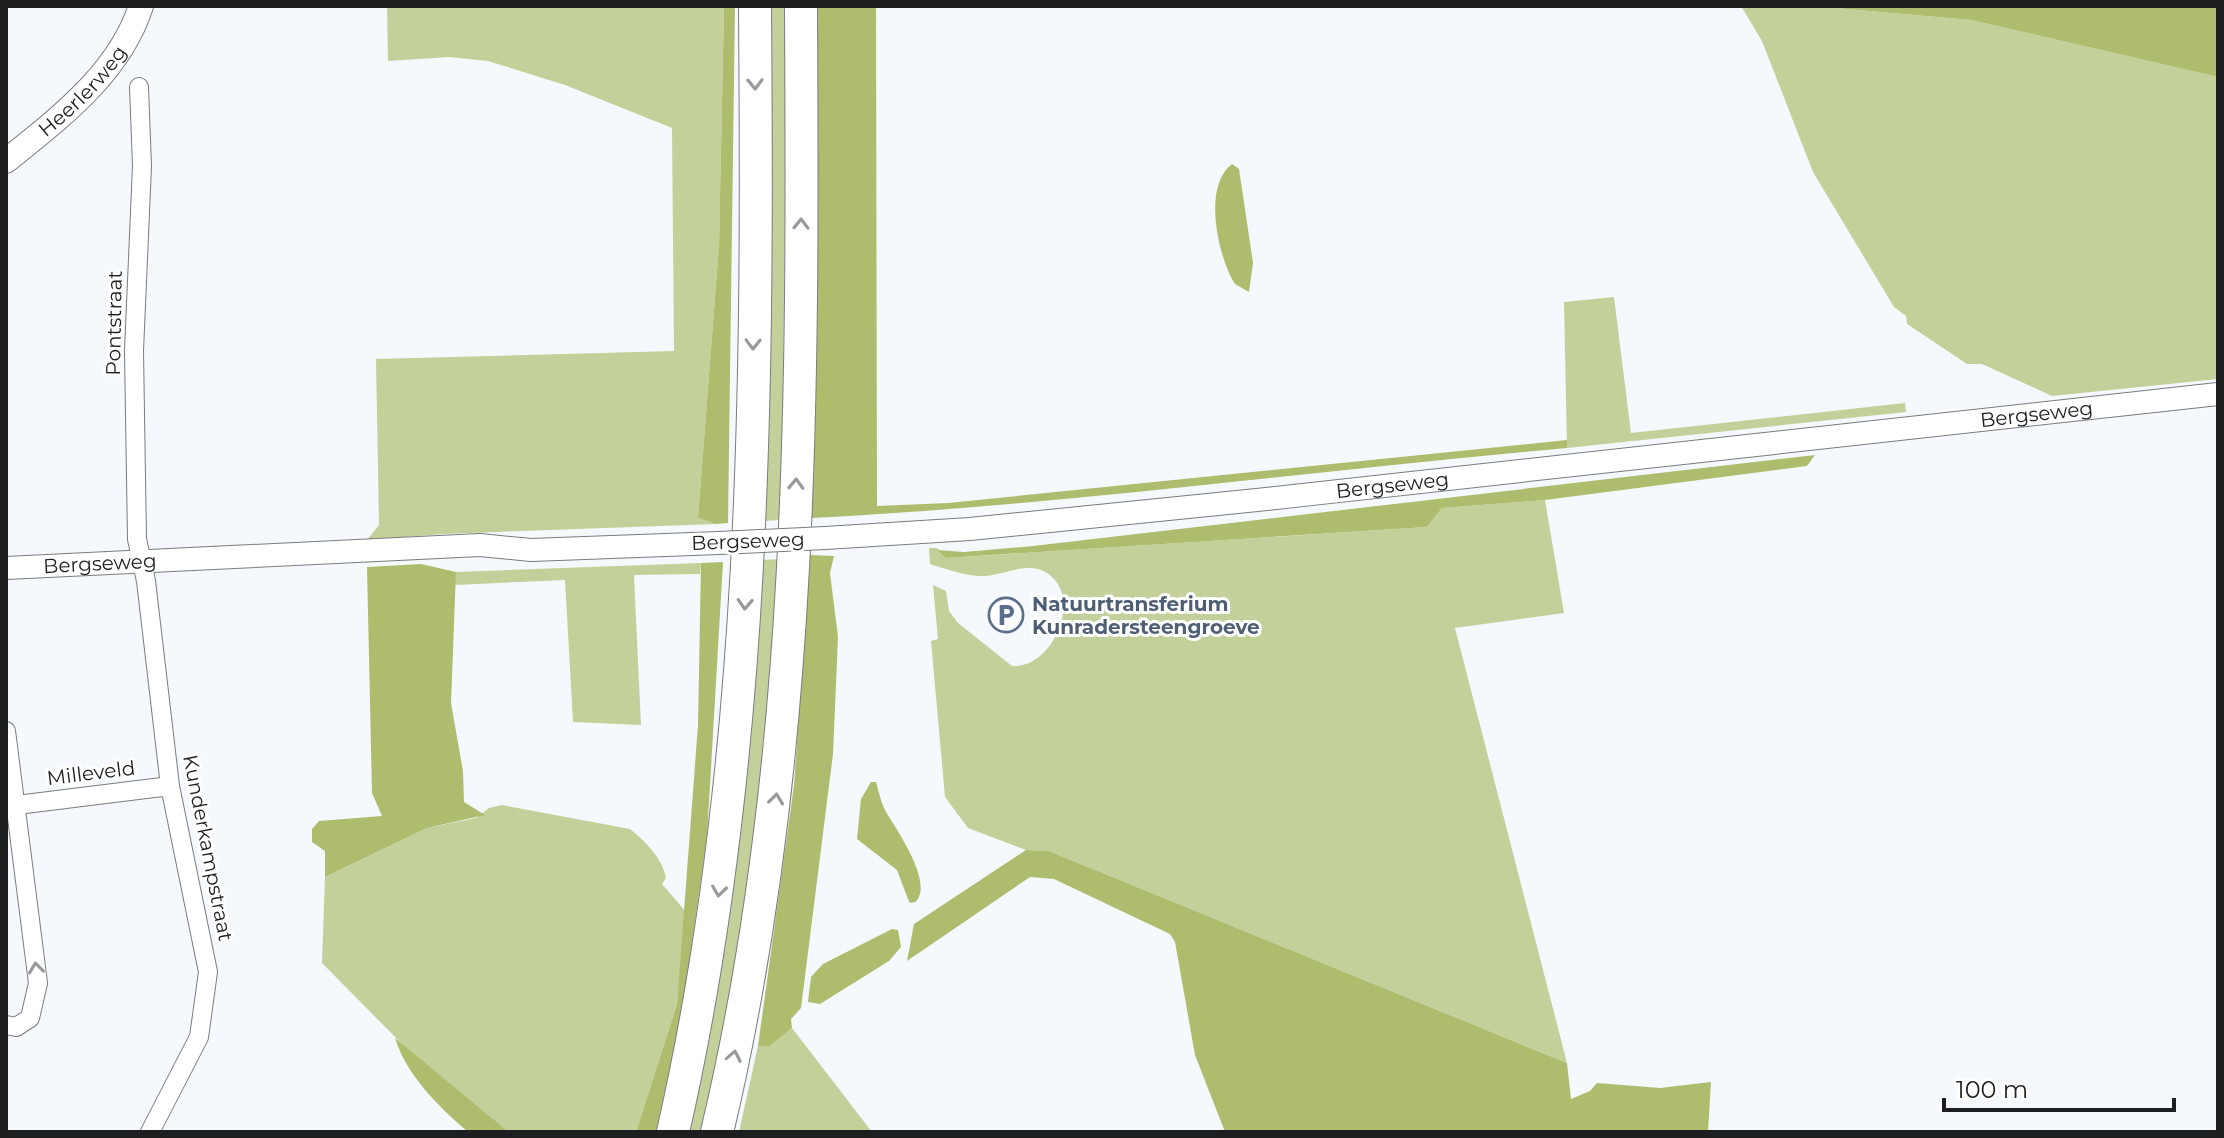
<svg xmlns="http://www.w3.org/2000/svg" width="2224" height="1138" font-family="Montserrat,sans-serif">
<style>
.green{fill:#c4d09a}
.forest{fill:#aebd6d}
.lines{fill:none;stroke-linecap:round;stroke-linejoin:round}
.minor-casing{stroke:#797c7f;stroke-width:20}
.tertiary-casing{stroke:#797c7f;stroke-width:24}
.secondary-casing{stroke:#797c7f;stroke-width:26}
.motorway-casing{stroke:#797c7f;stroke-width:34}
.minor{stroke:#fff;stroke-width:18}
.tertiary{stroke:#fff;stroke-width:22}
.secondary{stroke:#fff;stroke-width:24}
.motorway{stroke:#fff;stroke-width:32}
.tertiary-bridge-casing{stroke:#797c7f;stroke-width:24;stroke-linecap:butt}
.tertiary-bridge{stroke:#fff;stroke-width:22}
.oneway{stroke:#999a9a}
.labels{text-anchor:middle;dominant-baseline:central;stroke-width:6;stroke-linejoin:round;paint-order:stroke}
.street-label{font-size:20px;fill:#1c1e1f;stroke:#fff}
.service-label{font-size:20px;font-weight:bold;fill:#4e5e75;stroke:#fff;text-anchor:start}
</style>
<rect width="100%" height="100%" fill="#f5f8fc"/>
<path class="green" d="M387 6H724L719 245 698 518 716 524 443 534 367 540 379 525 376 359 674 351 672 128 565 85 488 61 449 57 388 61Z
M766 6H787L782 520 762 521Z
M1741 6H1812L1971 20 2218 77V379L2052 396 1982 364H1967L1907 324 1906 316 1894 307 1813 172 1762 41Z
M1614 297 1631 433 1905 403 1906 412 1567 448 1564 302Z
M1545 500 1564 613 1455 628 1567 1063 1049 851 1026 850 968 828 945 797 931 641 938 639 933 585 946 591 949 611 958 623 1012 666C1051 669 1081 603 1052 577 1031 557 1003 577 979 576 963 575 946 569 930 564L929 548H937L947 558 1427 527 1442 508Z
M780 559 761 826 708 1132H682L760 560Z
M701 563 700 574 634 575 641 725 573 722 565 580 455 585 456 572Z
M502 805 630 829C645 841 663 859 666 878L662 884 686 912 677 1004 636 1132H509L406 1048 322 963 325 877 427 828 476 818 489 808Z
M792 1028 872 1132H739L758 1046 769 1047Z"/>
<path class="forest" d="M724 6H735L728 523 716 524 698 518 719 245Z
M815 6H876L877 506 948 503 1567 440V448C1315 470 1065 505 812 518Z
M1363 6H1717L1710 8Z
M1812 6H2218V77L1971 20Z
M1232 164 1239 169 1253 263 1249 292 1235 284C1218 257 1202 186 1232 164Z
M1815 455 1807 466 1545 500 1442 508 1427 527 946 558 937 550 964 552 1033 546Z
M810 555 834 556 830 573 838 637 833 754 801 1008 791 1019 792 1028 769 1047 758 1046 794 785Z
M723 562 707 837 682 1013 656 1132H636L677 1004 698 725 701 563Z
M421 564 456 572 451 703 463 771 464 802 485 815 427 828 325 877V851L312 842V829L319 821 382 816 372 793 367 567Z
M871 782H876C879 792 881 803 886 812 897 830 935 885 915 902L910 903 908 899 897 870 857 839 861 799Z
M1026 850 1049 851 1567 1063 1571 1099 1590 1091 1597 1083 1660 1088 1711 1082 1708 1132H1225L1195 1055 1175 942 1170 934 1054 879 1030 877 907 961 914 924Z
M892 929 898 930 901 947 889 961 820 1004 808 1002 811 977 823 964Z
M395 1038 509 1132H468C438 1106 407 1076 395 1038Z"/>
<g class="lines">
<g class="minor-casing">
<path id="minor" d="M139 87 142 166 134 351 137 539 146 581 170 786 208 972 199 1037 150 1132
M6 731 38 983 30 1018 16 1027 6 1025
M17 805 170 786"/>
</g>
<g class="tertiary-casing">
<g id="tertiary">
<path id="s1" d="M825 538 970 529 1257 500 2218 394"/>
<path id="s2" d="M6 568 480 545 531 550 719 543"/>
</g>
</g>
<g class="secondary-casing">
<g id="secondary">
<path id="s3" d="M6 161C59 118 119 74 141 6"/>
</g>
</g>
<g class="motorway-casing">
<path id="motorway" d="M673 1132C757 763 758 383 755 6
M717 1132C805 763 803 383 801 6"/>
</g>
<use href="#minor" class="minor"/>
<use href="#tertiary" class="tertiary"/>
<use href="#secondary" class="secondary"/>
<use href="#motorway" class="motorway"/>
<g class="tertiary-bridge-casing">
<path id="tertiary-bridge" d="M719 543 825 538"/>
</g>
<use href="#tertiary-bridge" class="tertiary-bridge"/>
</g>
<defs><path id="oneway-chevron" d="M-2-3.5L2.5 0L-2 3.5" fill="none" stroke-width="1.6" stroke-linecap="round" stroke-linejoin="round" transform="scale(2)"/></defs>
<g class="oneway">
<use href="#oneway-chevron" transform="translate(755 84) rotate(89)"/>
<use href="#oneway-chevron" transform="translate(801 224) rotate(-89)"/>
<use href="#oneway-chevron" transform="translate(753 344) rotate(91)"/>
<use href="#oneway-chevron" transform="translate(796 484) rotate(-88)"/>
<use href="#oneway-chevron" transform="translate(745 604) rotate(93)"/>
<use href="#oneway-chevron" transform="translate(776 799) rotate(-83)"/>
<use href="#oneway-chevron" transform="translate(719 891) rotate(98)"/>
<use href="#oneway-chevron" transform="translate(36 968) rotate(-97)"/>
<use href="#oneway-chevron" transform="translate(734 1056) rotate(-79)"/>
</g>
<defs>
<g id="parking-ring" transform="scale(1.8)"><circle r="9.5" fill="#fff" stroke="#5c6f8a" stroke-width="1.5"/><path d="M-3.5-5.5H1a3.5 3.5 0 0 1 0 7H-1V5.5H-3.5ZM-1-3.4V-.6H.8a1.4 1.4 0 0 0 0-2.8Z" fill="#5c6f8a"/></g>
</defs>
<g fill-rule="evenodd">
<use href="#parking-ring" x="1006" y="615"/>
</g>
<g class="labels">
<g class="street-label">
<text stroke="none"><textPath href="#s3" startOffset="104">Heerlerweg</textPath></text>
<text transform="translate(114 323) rotate(-89)">Pontstraat</text>
<text stroke="none"><textPath href="#s1" startOffset="1218">Bergseweg</textPath></text>
<text stroke="none"><textPath href="#s1" startOffset="570">Bergseweg</textPath></text>
<text transform="translate(748 541) rotate(-2)">Bergseweg</text>
<text stroke="none"><textPath href="#s2" startOffset="94">Bergseweg</textPath></text>
<text transform="translate(91 773) rotate(-7)">Milleveld</text>
<text transform="translate(208 848) rotate(79)">Kunderkampstraat</text>
</g>
<g class="service-label">
<text x="1032" y="604">Natuurtransferium<tspan x="1032" dy="23">Kunradersteengroeve</tspan></text>
</g>
</g>
<rect width="2224" height="1138" fill="none" stroke="#1c1e1f" stroke-width="16"/>
<path d="M1944 1098v12h230v-12" fill="none" stroke="#1c1e1f" stroke-width="4"/>
<text x="1956" y="1098" font-size="24" fill="#1c1e1f" stroke="#ffffff" stroke-width="6" paint-order="stroke">100 m</text>
</svg>
